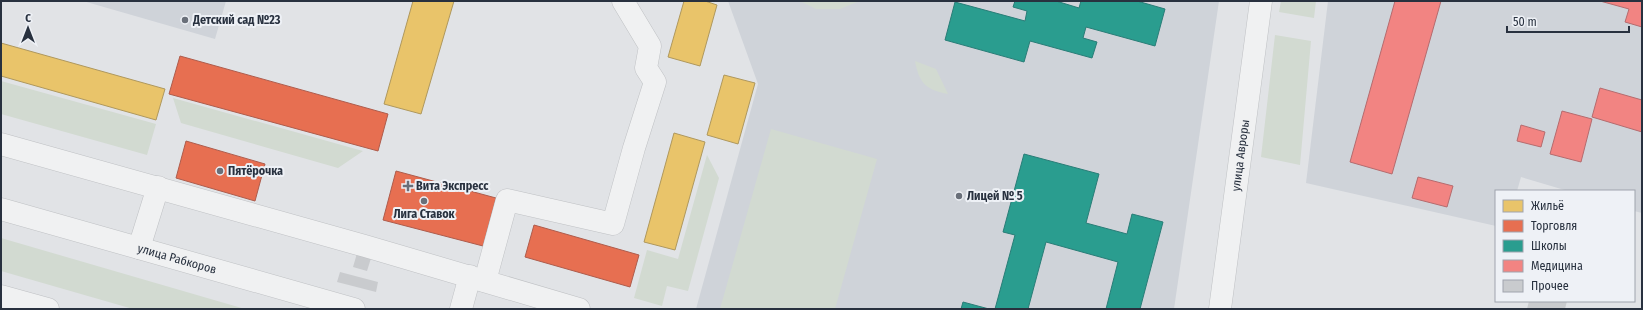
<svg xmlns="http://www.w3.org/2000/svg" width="1643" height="310" font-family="'Fira Sans Condensed',sans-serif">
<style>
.built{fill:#cfd3d9}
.green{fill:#d2dad1}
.homes{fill:#e9c46a;stroke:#af985d}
.shops{fill:#e76f51;stroke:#ae5c4c}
.schools{fill:#2a9d8f;stroke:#297d77}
.health{fill:#f28482;stroke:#b56b6e}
.building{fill:#c9cbce}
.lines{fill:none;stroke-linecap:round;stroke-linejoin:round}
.minor-casing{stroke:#bfc1c4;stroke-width:23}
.minor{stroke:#f0f1f2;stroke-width:22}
.poi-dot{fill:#696f79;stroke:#eef1f6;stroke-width:1.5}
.labels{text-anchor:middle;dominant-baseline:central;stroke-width:4;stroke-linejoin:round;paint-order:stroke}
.poi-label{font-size:12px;font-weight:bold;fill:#28313f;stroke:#eef1f6;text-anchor:start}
.street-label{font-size:12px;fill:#28313f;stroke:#eef1f6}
</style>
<rect width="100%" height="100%" fill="#e1e3e6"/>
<path class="built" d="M83 1H226L215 39Z
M728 1H1219L1174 309H696L758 84Z
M1328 1H1642V213L1634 211V191H1568L1521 177 1517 191H1496V226L1306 183Z"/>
<path class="green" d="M800 1H860L840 9H816Z
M1281 1H1316L1314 18 1279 12Z
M1275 35 1311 41 1300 165 1261 157Z
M915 61 936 69 948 94C926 90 919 83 915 61Z
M1 81 156 124 147 155 1 114Z
M173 98 363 151 338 168 181 123Z
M771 129 877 159 835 309H720Z
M707 155 719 178 688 291 667 286 662 306 634 298 647 250 678 259Z
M1 238 245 309H133L1 271Z"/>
<path class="homes" d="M413 1H454L421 114 384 104Z
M684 1H705L717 5 700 66 668 57Z
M1 43 165 89 156 120 1 76Z
M724 75 755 83 738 144 707 135Z
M674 133 705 142 675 250 644 242Z"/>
<path class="shops" d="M180 56 388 114 378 151 169 94Z
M186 141 265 164 255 201 176 178Z
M396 171 496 198 483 246 383 220Z
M534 225 639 255 630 287 525 257Z"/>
<path class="schools" d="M1015 1H1056L1079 8 1081 1H1137L1165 9 1155 46 1086 27 1083 38 1097 42 1092 58 1030 41 1024 62 945 40 955 2 1025 21 1027 11 1013 7Z
M1024 154 1099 174 1086 223 1127 234 1132 214 1163 222 1140 309H1106L1118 262 1046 242 1028 309H995L1015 235 1003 232Z
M963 302 989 309H961Z"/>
<path class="health" d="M1395 1H1441L1392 174 1350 162Z
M1600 1H1642V27L1625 22 1629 9Z
M1600 88 1642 100V132L1592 117Z
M1562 111 1592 119 1581 162 1550 154Z
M1521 125 1545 132 1541 147 1517 141Z
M1418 177 1453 186 1447 207 1412 198Z"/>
<path class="building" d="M358 250 372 255 367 271 353 267Z
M340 272 378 282 376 292 337 282Z
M1529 301H1567L1565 309H1527Z"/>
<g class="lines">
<g class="minor-casing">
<g id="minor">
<path d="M1 144 365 246 579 309"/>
<path id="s1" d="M1 209 354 309"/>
<path d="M139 248 158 187"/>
<path d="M485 281 507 200 613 224 634 148 655 82 646 68 650 46 623 1"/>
<path d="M1 296 48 309"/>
<path d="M461 309 470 276"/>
<path id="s2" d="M1220 309 1261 1"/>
</g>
</g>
<use href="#minor" class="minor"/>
</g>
<g class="poi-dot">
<circle cx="185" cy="20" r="4"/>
<circle cx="220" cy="171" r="4"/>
<path d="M406 180h4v4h4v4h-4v4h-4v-4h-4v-4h4z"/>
<circle cx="959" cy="196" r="4"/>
<circle cx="424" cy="201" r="4"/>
</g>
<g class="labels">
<g class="poi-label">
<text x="193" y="20">Детский сад №23</text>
<text x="228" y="171">Пятёрочка</text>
<text x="416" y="186">Вита Экспресс</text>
<text x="967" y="196">Лицей № 5</text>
<text x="424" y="214" text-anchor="middle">Лига Ставок</text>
</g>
<g class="street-label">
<text stroke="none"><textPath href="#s2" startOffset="155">улица Авроры</textPath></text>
<text stroke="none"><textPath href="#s1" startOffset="183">улица Рабкоров</textPath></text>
</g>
</g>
<rect width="1643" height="310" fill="none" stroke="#28313f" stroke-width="4"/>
<rect x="1495" y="190" width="140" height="112" fill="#eef1f6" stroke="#9fa4ad"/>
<rect x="1503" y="200" width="20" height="12" fill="#e9c46a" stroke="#9fa4ad"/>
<text x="1531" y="210" font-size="12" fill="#28313f">Жильё</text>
<rect x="1503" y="220" width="20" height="12" fill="#e76f51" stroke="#9fa4ad"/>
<text x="1531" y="230" font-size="12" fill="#28313f">Торговля</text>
<rect x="1503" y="240" width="20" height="12" fill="#2a9d8f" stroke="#9fa4ad"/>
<text x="1531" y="250" font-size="12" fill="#28313f">Школы</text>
<rect x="1503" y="260" width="20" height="12" fill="#f28482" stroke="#9fa4ad"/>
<text x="1531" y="270" font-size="12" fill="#28313f">Медицина</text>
<rect x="1503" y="280" width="20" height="12" fill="#c9cbce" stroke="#9fa4ad"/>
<text x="1531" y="290" font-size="12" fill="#28313f">Прочее</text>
<g transform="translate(28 28)" stroke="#eef1f6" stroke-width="3" paint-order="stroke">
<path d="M0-3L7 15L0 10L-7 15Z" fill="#28313f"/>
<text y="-6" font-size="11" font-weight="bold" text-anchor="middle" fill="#28313f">С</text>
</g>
<path d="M1507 26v6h122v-6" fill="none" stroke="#28313f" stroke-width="2"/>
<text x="1513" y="26" font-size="12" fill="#28313f" stroke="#eef1f6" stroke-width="3" paint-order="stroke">50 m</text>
</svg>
